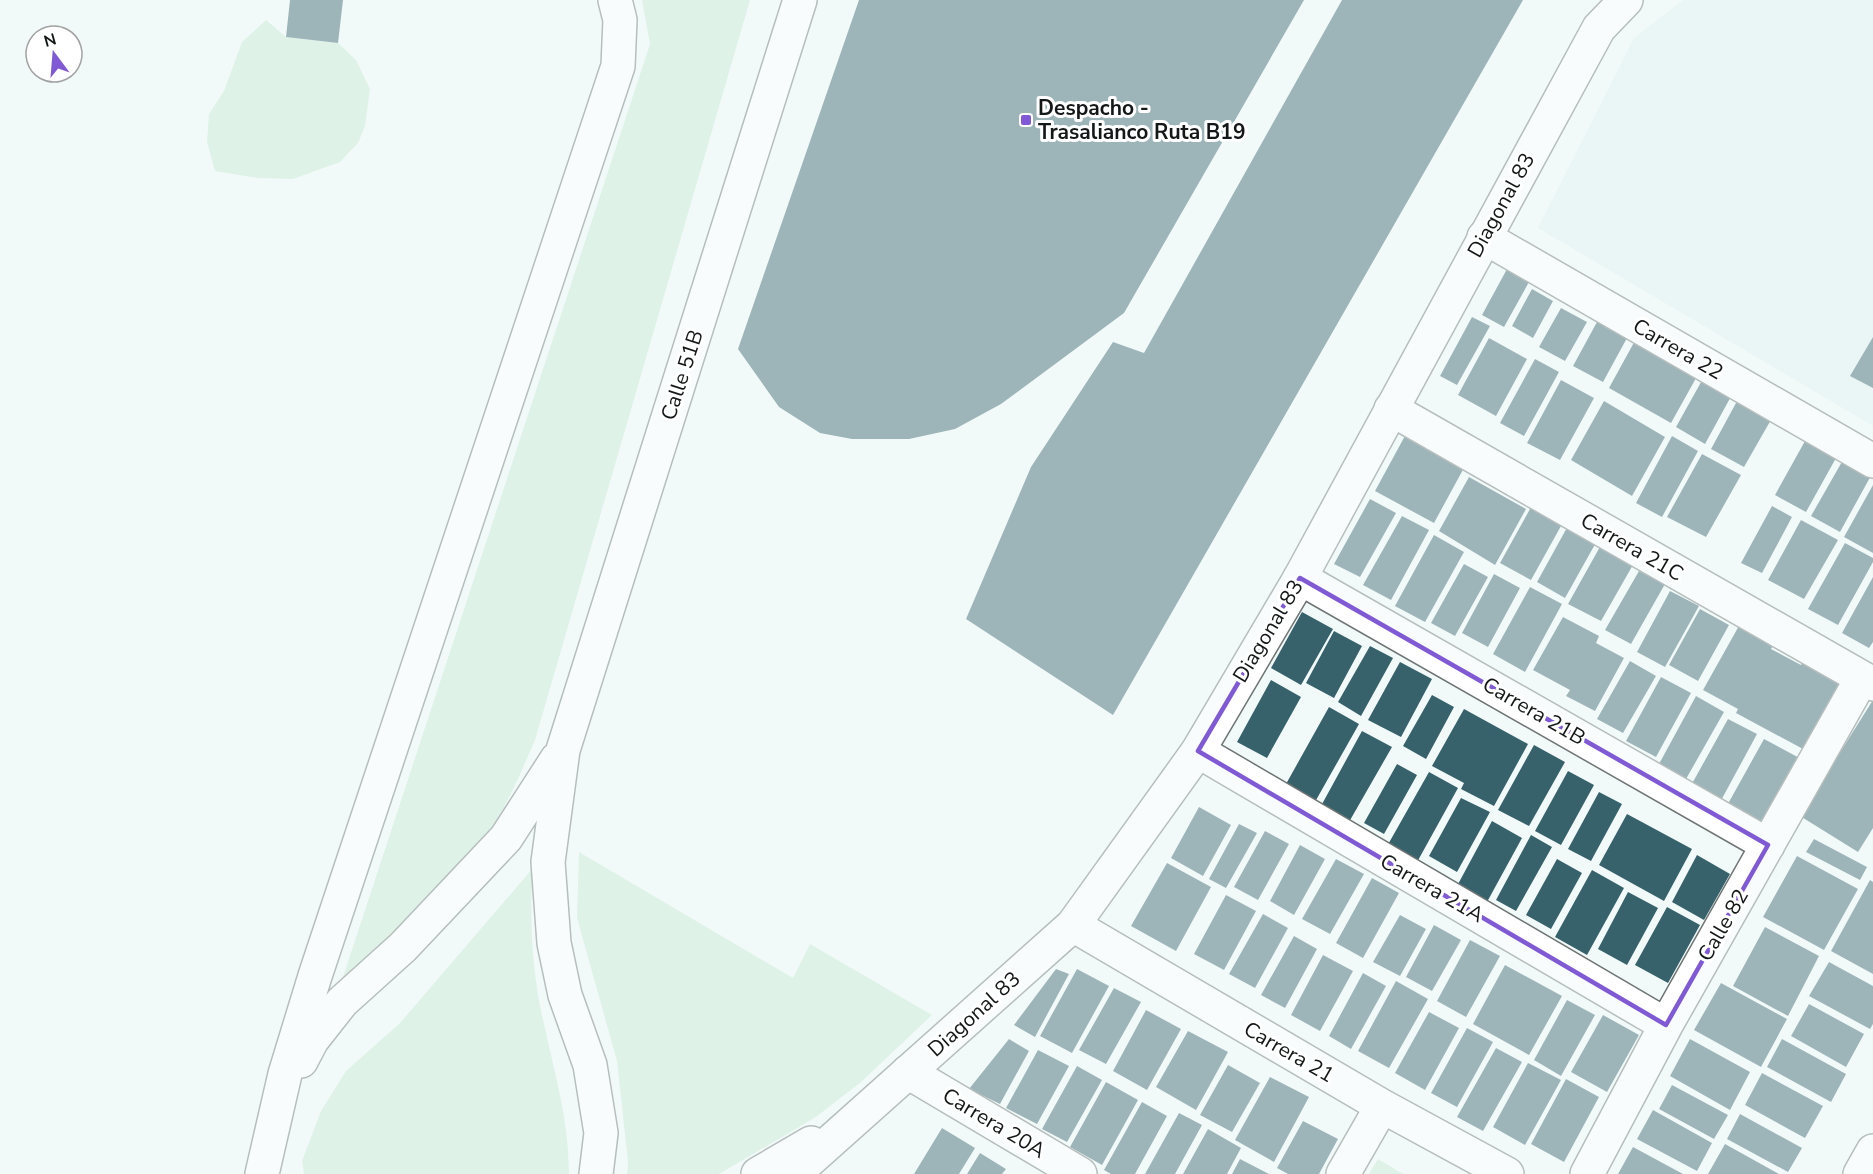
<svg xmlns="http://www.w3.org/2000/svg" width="1873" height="1174" font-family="'Nunito Sans',sans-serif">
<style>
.built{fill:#dff0ef}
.green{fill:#c7e9d1}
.building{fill:#37626c}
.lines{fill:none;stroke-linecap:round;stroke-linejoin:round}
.minor-casing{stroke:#6e7574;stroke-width:36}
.tertiary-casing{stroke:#6e7574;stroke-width:36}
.minor{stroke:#fff;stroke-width:33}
.tertiary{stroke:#fff;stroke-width:33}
.marked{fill:none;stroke:#805ad5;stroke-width:4.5;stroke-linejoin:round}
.poi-dot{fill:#805ad5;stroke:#fff;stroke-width:2}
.labels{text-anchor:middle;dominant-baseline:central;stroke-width:6;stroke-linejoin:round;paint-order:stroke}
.poi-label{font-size:21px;font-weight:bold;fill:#141717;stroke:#fff;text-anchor:start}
.street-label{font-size:21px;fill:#141717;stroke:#fff}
</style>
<rect width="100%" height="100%" fill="#f2faf9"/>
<path class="built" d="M1683 0H1873V426L1538 228 1634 38Z"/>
<path class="green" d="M642 0H750L535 740C520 775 505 811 482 841 441 893 390 936 342 980L650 44Z
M266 20 286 37 338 43 356 60 370 89 365 126 358 143 340 162 293 179 258 178 215 171 207 142 209 114 224 91 242 42Z
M579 852 793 978 810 944 932 1015 861 1082 816 1117 719 1174H627L628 1162 617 1061 577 918Z
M533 868C529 920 532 973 544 1024 555 1074 569 1122 569 1174H304L302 1161 321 1111 346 1071 400 1023Z
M1378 1159 1403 1174H1369Z"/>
<path class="building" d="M290 0H343L338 43 286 37Z
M859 0H1304L1124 313 1001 404 955 429 909 439H852L820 433 779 407 738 349Z
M1342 0H1523L1113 715 966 619 1031 467 1113 342 1144 353Z
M1507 269 1529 282 1504 327 1482 315Z
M1532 289 1553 301 1533 338 1512 326Z
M1561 308 1587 322 1565 361 1539 347Z
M1603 311 1633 327 1603 382 1573 366Z
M1472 317 1490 326 1457 385 1440 376Z
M1637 337 1700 371 1671 423 1609 388Z
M1873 337V388L1850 376Z
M1489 338 1527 359 1496 416 1458 395Z
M1535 359 1559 372 1524 436 1500 423Z
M1705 375 1734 391 1705 444 1676 427Z
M1561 380 1594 398 1560 460 1527 443Z
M1742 392 1776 411 1744 467 1711 449Z
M1604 401 1665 437 1632 496 1571 460Z
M1810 432 1841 449 1806 512 1775 495Z
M1406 434 1465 466 1434 523 1375 491Z
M1672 436 1698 451 1662 517 1636 503Z
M1847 453 1873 472 1840 532 1811 516Z
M1702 454 1741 475 1706 537 1667 517Z
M1469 477 1526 509 1495 565 1439 531Z
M1873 485V553L1844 537Z
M1370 499 1396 513 1360 577 1334 564Z
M1535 500 1566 517 1531 580 1500 563Z
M1772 506 1792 517 1762 573 1741 563Z
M1402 516 1429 530 1391 600 1363 585Z
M1801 520 1838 540 1804 599 1768 580Z
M1569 524 1598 539 1565 598 1537 582Z
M1434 535 1464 552 1425 622 1395 606Z
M1845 543 1873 558V562L1838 625 1808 609Z
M1601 545 1634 563 1601 621 1568 604Z
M1464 564 1488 577 1455 636 1431 623Z
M1639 571 1665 584 1631 644 1605 630Z
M1494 574 1520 588 1488 647 1462 633Z
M1873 577V642L1869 648 1842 633Z
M1530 587 1562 604 1525 672 1493 654Z
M1670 591 1699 606 1665 667 1637 652Z
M1700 609 1729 625 1698 681 1669 665Z
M1302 612 1333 629 1301 685 1271 668Z
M1563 617 1599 636 1596 643 1624 658 1595 711 1566 696 1570 690 1533 670Z
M1740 624 1775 642 1771 649 1801 665 1803 662 1840 682 1803 749 1736 713 1738 709 1703 690Z
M1334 631 1362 646 1334 698 1306 683Z
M1370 646 1393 658 1361 716 1338 702Z
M1630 661 1656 676 1623 733 1597 719Z
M1400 662 1432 679 1401 737 1368 720Z
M1661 677 1691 693 1656 757 1626 741Z
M1271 680 1301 697 1267 758 1237 742Z
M1432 695 1454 707 1426 759 1403 746Z
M1696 696 1724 712 1686 779 1659 764Z
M1873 700V828L1858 852 1800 816Z
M1329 707 1359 724 1311 809 1281 793Z
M1464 709 1528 744 1494 806 1461 789 1464 783 1432 766Z
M1728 719 1757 734 1718 806 1689 789Z
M1362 731 1392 747 1349 822 1321 806Z
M1764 739 1805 761 1765 834 1724 811Z
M1534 745 1565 762 1529 826 1498 810Z
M1397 764 1417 775 1384 834 1364 823Z
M1568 771 1594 785 1561 845 1535 831Z
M1429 772 1458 788 1416 864 1386 848Z
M1599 792 1622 804 1591 861 1568 849Z
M1461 798 1490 812 1457 872 1429 856Z
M1199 807 1231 825 1203 876 1171 858Z
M1627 814 1692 849 1664 901 1599 865Z
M1492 821 1522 838 1487 902 1457 886Z
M1239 824 1257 833 1226 888 1209 879Z
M1265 831 1289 844 1258 900 1234 887Z
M1531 835 1552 847 1516 911 1496 900Z
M1814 839 1867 867 1860 880 1806 852Z
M1300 845 1325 859 1294 915 1270 901Z
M1697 855 1730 874 1704 920 1672 902Z
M1797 856 1858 889 1824 950 1763 917Z
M1336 859 1364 874 1330 934 1302 919Z
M1557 859 1582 873 1551 929 1526 915Z
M1167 863 1211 887 1176 951 1131 926Z
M1592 870 1624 888 1587 955 1555 937Z
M1372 878 1399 893 1363 958 1336 943Z
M1870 880 1873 882V974L1831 951Z
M1628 892 1658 908 1627 965 1598 949Z
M1226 895 1256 911 1224 970 1194 954Z
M1667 907 1700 925 1668 983 1635 965Z
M1263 914 1288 928 1255 988 1229 974Z
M1400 915 1426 929 1400 976 1373 962Z
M1434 925 1461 940 1432 991 1406 977Z
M1765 927 1819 956 1788 1016 1733 986Z
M1294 936 1317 949 1285 1008 1261 995Z
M1470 940 1500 956 1466 1017 1437 1001Z
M1323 955 1353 971 1320 1031 1291 1015Z
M1829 962 1873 986V1024L1870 1029 1809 996Z
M1505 965 1562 996 1529 1055 1473 1024Z
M1056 969 1069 974 1035 1037 1014 1025Z
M1077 969 1109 986 1072 1053 1040 1036Z
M1363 973 1386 986 1351 1049 1329 1036Z
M1396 981 1428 999 1389 1068 1358 1051Z
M1721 983 1787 1019 1761 1067 1694 1030Z
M1114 988 1141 1002 1106 1064 1079 1050Z
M1567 1000 1595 1015 1561 1076 1534 1060Z
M1809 1004 1864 1034 1846 1067 1791 1036Z
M1146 1010 1181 1029 1147 1090 1113 1071Z
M1429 1012 1459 1028 1425 1090 1395 1073Z
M1603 1015 1639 1035 1607 1092 1571 1072Z
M1467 1028 1493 1042 1457 1107 1431 1093Z
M1188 1031 1228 1052 1196 1110 1156 1087Z
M1009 1039 1029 1051 1000 1104 969 1089Z
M1690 1039 1750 1072 1730 1110 1670 1076Z
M1782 1039 1846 1074 1831 1102 1767 1067Z
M1496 1048 1522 1062 1483 1131 1457 1117Z
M1038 1050 1069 1066 1037 1124 1006 1108Z
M1528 1063 1561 1080 1525 1145 1493 1127Z
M1228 1065 1260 1083 1232 1132 1200 1115Z
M1077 1066 1102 1080 1067 1142 1042 1129Z
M1762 1073 1823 1106 1805 1138 1745 1105Z
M1270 1077 1309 1097 1274 1162 1235 1140Z
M1566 1079 1599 1097 1564 1162 1531 1144Z
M1106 1082 1138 1100 1102 1165 1070 1147Z
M1672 1085 1728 1115 1714 1139 1659 1109Z
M1142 1102 1167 1116 1135 1174H1111L1104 1170Z
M1653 1110 1712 1143 1697 1171 1637 1139Z
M1179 1113 1202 1125 1175 1174H1145Z
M1740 1114 1802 1148 1788 1172 1727 1139Z
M1303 1121 1338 1139 1319 1174H1288L1277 1168Z
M942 1128 975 1148 959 1174H914Z
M1208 1129 1241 1148 1227 1174H1183Z
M1725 1144 1779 1174H1708Z
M1633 1147 1683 1174H1618Z
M980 1153 1006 1169 1002 1174H967Z
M1240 1159 1269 1174H1232Z"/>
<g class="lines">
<g class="minor-casing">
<path id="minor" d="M1484 237 1873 461
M1391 409 1873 684
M1300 578 1768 845
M1198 751 1666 1025
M1073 925 1382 1106 1507 1174
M908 1072 1080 1174
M1343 1174 1382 1106
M1587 1174 1666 1025 1862 678"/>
</g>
<g class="tertiary-casing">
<path id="tertiary" d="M301 1061 312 1040 342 1002 403 947 506 838 557 759
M262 1174 285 1074 315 976 618 66 620 20 615 0
M596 1174 601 1133 590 1065 565 995 554 943 548 862 563 750 800 0
M758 1174 811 1143
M794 1174 1073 925 1198 751 1300 578 1599 28 1626 0
M1860 1174 1873 1151"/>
</g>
<use href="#minor" class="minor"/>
<use href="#tertiary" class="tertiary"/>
</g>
<path d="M0 0H1873V1174H0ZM1300 578 1768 845 1666 1025 1198 751Z" fill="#f2faf9" fill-opacity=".55" fill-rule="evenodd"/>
<path class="marked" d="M1300 578 1768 845 1666 1025 1198 751Z"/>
<rect class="poi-dot" x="1020" y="114" width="12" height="12" rx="3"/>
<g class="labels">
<g class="poi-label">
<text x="1038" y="108">Despacho -<tspan x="1038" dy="24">Trasalianco Ruta B19</tspan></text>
</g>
<g class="street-label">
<text transform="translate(1501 205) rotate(-61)">Diagonal 83</text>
<text transform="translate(1678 349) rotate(30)">Carrera 22</text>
<text transform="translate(682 375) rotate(-72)">Calle 51B</text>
<text transform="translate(1632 547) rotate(30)">Carrera 21C</text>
<text transform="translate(1268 631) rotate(-59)">Diagonal 83</text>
<text transform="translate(1534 711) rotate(30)">Carrera 21B</text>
<text transform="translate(1432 888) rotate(30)">Carrera 21A</text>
<text transform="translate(1723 925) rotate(-60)">Calle 82</text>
<text transform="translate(974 1014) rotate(-42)">Diagonal 83</text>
<text transform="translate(1289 1052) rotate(30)">Carrera 21</text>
<text transform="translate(994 1123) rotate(31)">Carrera 20A</text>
</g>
</g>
<g transform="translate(54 54) rotate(344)"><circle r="28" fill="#ffffff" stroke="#a1a2a2" stroke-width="1.5"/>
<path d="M0-4.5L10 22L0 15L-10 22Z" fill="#805ad5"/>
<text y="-9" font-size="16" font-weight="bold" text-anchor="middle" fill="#141717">N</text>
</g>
</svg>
